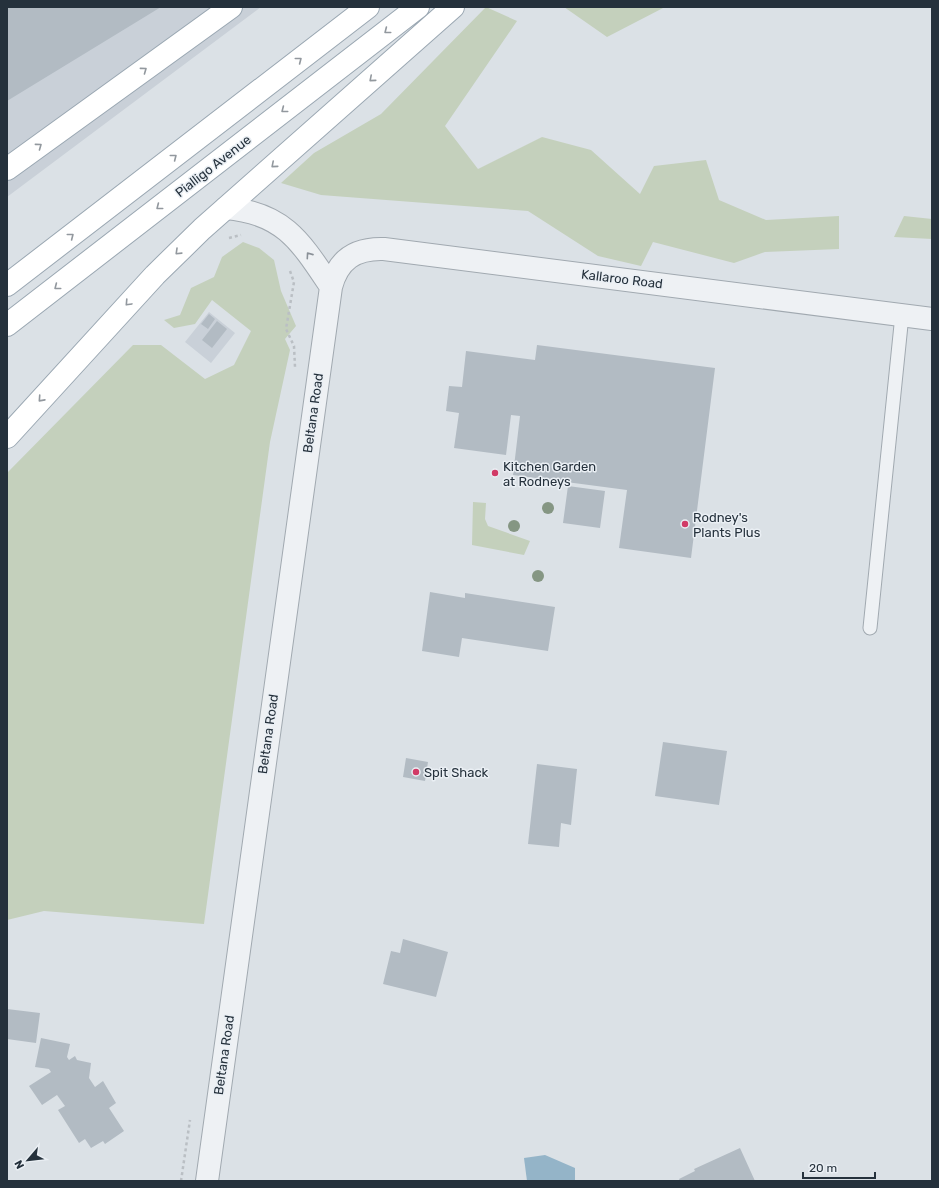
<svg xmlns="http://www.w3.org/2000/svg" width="939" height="1188" font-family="Rubik,sans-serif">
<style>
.built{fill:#c9d0d8}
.green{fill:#c4d0bc}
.water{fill:#94b4c8}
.building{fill:#b2bbc3}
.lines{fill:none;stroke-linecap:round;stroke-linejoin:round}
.service-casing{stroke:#a1a9b0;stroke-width:15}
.minor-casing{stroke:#a1a9b0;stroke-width:24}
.primary-casing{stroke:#9aa7b2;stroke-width:24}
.path{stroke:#babfc4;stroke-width:2.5;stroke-dasharray:3 3;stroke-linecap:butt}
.service{stroke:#eef1f4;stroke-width:13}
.minor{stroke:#eef1f4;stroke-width:22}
.primary{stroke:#fff;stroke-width:22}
.tree{fill:#859683}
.oneway{stroke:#92989e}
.oneway2{stroke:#8a9198}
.poi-dot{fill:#d13a66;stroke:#eaeff4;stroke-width:1.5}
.labels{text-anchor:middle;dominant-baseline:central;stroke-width:3;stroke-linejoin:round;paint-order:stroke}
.street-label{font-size:13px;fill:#25313c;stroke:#eaeff4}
.poi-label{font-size:13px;fill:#25313c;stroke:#eaeff4;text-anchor:start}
</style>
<rect width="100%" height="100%" fill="#dbe1e6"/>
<path class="built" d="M7 7H261L7 197Z
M209 312 235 333 211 363 185 342Z"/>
<path class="green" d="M486 7 517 21 445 126 478 169 542 137 591 150 640 194 654 166 706 160 719 200 766 220 839 216V249L765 252 734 263 653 242 641 266 598 256 528 211 321 195 281 183 314 153 381 114Z
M564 7H665L607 37Z
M904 216 932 219V239L894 237Z
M243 242 259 248 274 260 281 291 296 326 285 339 290 350 270 442 204 924 44 911 7 920V473L133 345H161L205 379 234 365 251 331 212 300 195 324 174 328 164 320 180 315 191 288 214 277 222 257Z
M473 502 486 503 485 519 488 526 530 541 524 555 472 545Z"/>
<path class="water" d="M545 1155 575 1168V1181H527L524 1158Z"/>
<path class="building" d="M7 7H161L7 101Z
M209 314 215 319 208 329 201 324Z
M217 321 227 329 212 348 202 340Z
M537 345 715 368 691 558 619 548 627 490 513 475 520 416 511 415 506 455 454 448 459 413 446 411 449 386 462 387 466 351 535 360Z
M568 486 605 491 600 528 563 523Z
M430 592 465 598V593L555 607 548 651 462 638 459 657 422 651Z
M663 742 727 751 719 805 655 796Z
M406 758 428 762 425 781 403 777Z
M537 764 577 769 571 825 561 823 559 847 528 844Z
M403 939 448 952 436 997 383 984 391 951 400 953Z
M7 1009 40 1013 36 1043 7 1039Z
M41 1038 70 1044 67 1057 69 1060 75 1056 77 1060 91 1063 89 1078 95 1087 103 1081 116 1103 109 1108 124 1131 105 1144 103 1141 91 1148 85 1139 79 1143 58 1110 65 1106 57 1095 42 1105 29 1086 51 1072 49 1069 35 1067Z
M740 1148 755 1181H680L679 1179 695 1171 694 1169Z"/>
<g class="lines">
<g class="service-casing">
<path id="service" d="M870 628 902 315"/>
</g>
<g class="minor-casing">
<path id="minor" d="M226 208C284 213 301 242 331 287
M207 1181 331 287C338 260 355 248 384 249L932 319"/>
</g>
<g class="primary-casing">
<path id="primary" d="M7 169 231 7
M7 285 368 7
M7 325 418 7
M7 437 155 275 202 229 453 7"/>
</g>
<path class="path" d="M229 238 241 235
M290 271 294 282 286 329 294 346 295 367
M181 1181 190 1120"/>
<use href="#service" class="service"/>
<use href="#minor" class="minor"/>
<use href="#primary" class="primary"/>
</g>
<g class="tree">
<circle cx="548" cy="508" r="6"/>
<circle cx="514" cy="526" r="6"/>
<circle cx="538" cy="576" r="6"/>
</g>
<defs><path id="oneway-chevron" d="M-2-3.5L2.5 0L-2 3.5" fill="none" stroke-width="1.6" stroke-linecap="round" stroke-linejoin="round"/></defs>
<g class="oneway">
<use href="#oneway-chevron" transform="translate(387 31) rotate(142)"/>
<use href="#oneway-chevron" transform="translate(299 60) rotate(-38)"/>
<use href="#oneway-chevron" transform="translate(144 70) rotate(-36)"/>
<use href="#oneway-chevron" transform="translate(372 79) rotate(139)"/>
<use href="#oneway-chevron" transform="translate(284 110) rotate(142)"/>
<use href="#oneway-chevron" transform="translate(39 146) rotate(-36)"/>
<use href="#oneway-chevron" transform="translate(174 157) rotate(-38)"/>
<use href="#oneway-chevron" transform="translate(274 165) rotate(139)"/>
<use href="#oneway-chevron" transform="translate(159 207) rotate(142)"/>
<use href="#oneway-chevron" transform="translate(71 236) rotate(-38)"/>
<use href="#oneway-chevron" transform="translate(178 252) rotate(136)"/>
<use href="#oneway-chevron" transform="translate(57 287) rotate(142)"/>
<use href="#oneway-chevron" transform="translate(128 303) rotate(133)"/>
<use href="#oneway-chevron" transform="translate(41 399) rotate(132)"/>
</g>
<use class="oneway2" href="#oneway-chevron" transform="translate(309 255) rotate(-125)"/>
<g class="poi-dot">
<circle cx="495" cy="473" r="4"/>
<circle cx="685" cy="524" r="4"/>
<circle cx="416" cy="772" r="4"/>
</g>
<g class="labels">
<g class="street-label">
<text transform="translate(213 166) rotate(-38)">Pialligo Avenue</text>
<text transform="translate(622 279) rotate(7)">Kallaroo Road</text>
<text transform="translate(313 413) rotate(-82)">Beltana Road</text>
<text transform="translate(268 734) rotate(-82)">Beltana Road</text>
<text transform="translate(224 1055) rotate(-82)">Beltana Road</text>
</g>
<g class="poi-label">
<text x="503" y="466">Kitchen Garden<tspan x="503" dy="15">at Rodneys</tspan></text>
<text x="693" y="517">Rodney's<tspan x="693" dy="15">Plants Plus</tspan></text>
<text x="424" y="772">Spit Shack</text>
</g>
</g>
<rect width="939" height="1188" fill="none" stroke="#25313c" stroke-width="16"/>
<g transform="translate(28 1160) rotate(242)" stroke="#eaeff4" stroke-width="3" paint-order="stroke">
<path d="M0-3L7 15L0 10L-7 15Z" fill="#25313c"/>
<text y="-6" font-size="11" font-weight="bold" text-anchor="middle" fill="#25313c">N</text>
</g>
<path d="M803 1172v6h72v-6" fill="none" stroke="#25313c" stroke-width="2"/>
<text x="809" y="1172" font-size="12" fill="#25313c" stroke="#eaeff4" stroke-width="3" paint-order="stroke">20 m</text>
</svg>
